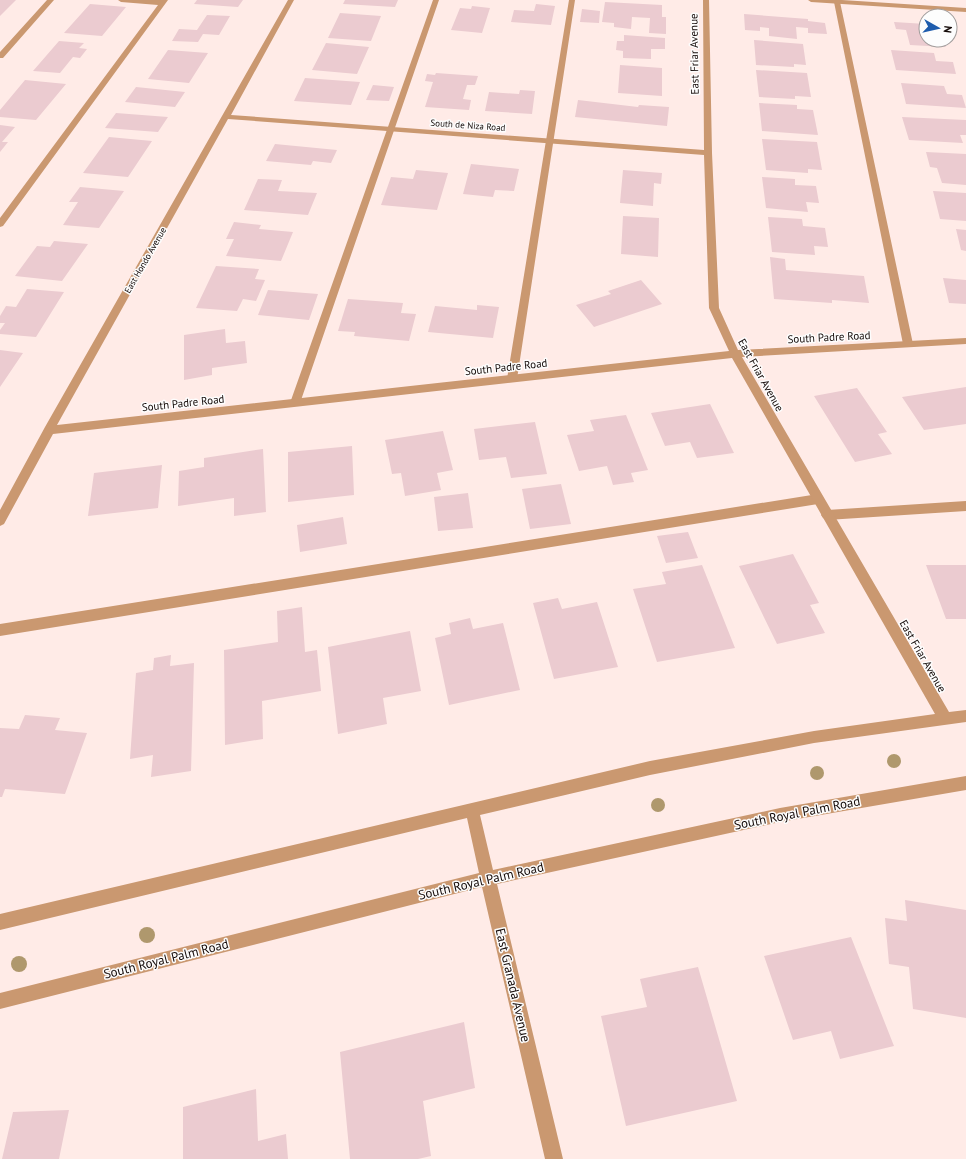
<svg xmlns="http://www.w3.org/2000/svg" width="966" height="1159" font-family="'PT Sans',sans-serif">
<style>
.building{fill:#ebcbd0}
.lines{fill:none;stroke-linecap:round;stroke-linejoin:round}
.service{fill:#ca9870;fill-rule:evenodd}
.minor{fill:#ca9870;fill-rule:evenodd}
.tree{fill:#af986d}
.labels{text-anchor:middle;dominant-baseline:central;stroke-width:3;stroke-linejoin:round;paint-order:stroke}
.far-street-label{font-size:9px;fill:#140a08;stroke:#fdfdfd}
.street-label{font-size:11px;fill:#140a08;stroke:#fdfdfd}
.near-street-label{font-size:13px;fill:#140a08;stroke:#fdfdfd}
</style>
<rect width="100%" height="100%" fill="#ffebe7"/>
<path class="building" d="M0 0H16L0 16Z
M197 0H243L238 7 194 4Z
M345 0H398L395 7 343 4Z
M605 2 662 5V17H666V34L649 33 650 18 632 17 631 29 614 27V23L602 22Z
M90 4 126 7 102 36 64 33Z
M536 4 555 6 551 25 511 22 514 10 534 11Z
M472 6 490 8 482 33 451 30 460 8 471 9Z
M582 9 600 11 599 23 580 22Z
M340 13 381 16 371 41 328 38Z
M744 14 808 19V21L825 23 827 34 808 33V28L796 27 797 39 769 36V28L760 27V31L745 30Z
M207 15 230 16 219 35 203 34 198 42 172 41 179 29 197 30Z
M894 22 926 24V40H944L946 47 910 45 906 30 896 29Z
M624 35 665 38V49H651V59L623 58V51L616 50 617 41H624Z
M754 40 803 44 806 65 794 64V67L756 65Z
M59 41 84 43 79 48 87 49 80 58 73 57 60 73 33 71Z
M326 43 369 47 357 74 312 70Z
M168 50 208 53 189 83 148 79Z
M891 50 934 53 936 61 953 62 956 74 896 70Z
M620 65 662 68V96L618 93Z
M756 70 807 73 811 97 795 96V99L759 97Z
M436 73 478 76 475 85H467L463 99 471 100 469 110 425 107 433 82 425 81 427 74 435 75Z
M305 78 360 82 351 105 294 101Z
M25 80 66 84 36 120 0 117V110Z
M901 83 944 86 947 94 962 95 966 108 906 104Z
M373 85 394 87 389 101 366 100Z
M136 87 185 92 175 107 125 102Z
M520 90 535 91 532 114 485 111 489 92 519 94Z
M578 100 638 107 639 105 669 107 667 126 575 117Z
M759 103 797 105V109L813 110 818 135 762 131Z
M116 113 168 117 158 132 105 128Z
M902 117 966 120V135H960L963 143 909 140Z
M0 125 15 127 2 142H8L0 152Z
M109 137 152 141 128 177 83 173Z
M762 139 817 142 822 170 808 169V173L766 170Z
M275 144 337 150 331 163 313 161 311 165 266 161Z
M926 152 966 154V185L942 183 937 168 930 167Z
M471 164 519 169 514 191 495 190 493 197 463 194Z
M416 170 448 173 437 210 381 205 391 177 413 179Z
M623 170 662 173 661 184 654 183 653 206 620 203Z
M762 177 795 179V185L816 186 819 203 806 202 808 212 766 208Z
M258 179 282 180 278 191 317 193 308 215 244 210Z
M80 187 124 191 99 228 63 225 78 202H69Z
M933 191 966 193V221L940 219Z
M623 216 659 218 658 257 621 254Z
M768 217 802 219 803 226 825 228 828 247 814 246 815 255 772 252Z
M234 222 261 225 259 229 293 232 281 261 226 256 234 239H226Z
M956 229 966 230V251L961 250Z
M54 241 88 244 62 281 15 276 37 246 50 247Z
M770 257 785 259 786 270 864 276 869 303 832 300V303L774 299Z
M216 266 259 269 255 279 265 280 256 301 243 299 237 311 196 308Z
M943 278 966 280V304L949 303Z
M641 280 662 304 594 327 576 305 611 294 608 291Z
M27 289 64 292 36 337 0 334V330L5 323H0V316L6 306 16 307Z
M268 290 318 294 309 320 258 315Z
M348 299 403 303 401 313 416 314 409 341 354 336 355 332 338 331Z
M477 305 499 307 493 338 428 332 435 306 477 310Z
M225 329 226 343 245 341 247 363 212 368V375L184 380V335Z
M0 350 23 353 0 387Z
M966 387V424L924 430 902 397Z
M857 388 887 432 878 434 892 454 855 462 814 396Z
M710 404 734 453 697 458 690 442 665 446 651 413Z
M626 415 648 470 631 473 634 482 613 485 607 466 579 471 567 435 594 431 590 420Z
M535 422 547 474 511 478 506 457 479 460 474 429Z
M443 431 453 470 437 473 441 490 405 496 401 473 392 474 385 440Z
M352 446 354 495 288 502V452Z
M263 449 266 512 234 516V498L178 506 179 471 204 467V458Z
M162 465 158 508 88 516 94 473Z
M561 484 571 524 530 529 522 489Z
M468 493 473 528 438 531 434 497Z
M343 517 347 544 300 552 297 525Z
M688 532 698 558 666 563 657 536Z
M793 554 819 603 810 605 825 633 777 644 739 566Z
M702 565 735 648 657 662 633 589 666 584 662 572Z
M926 565H966V619H946Z
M558 598 562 609 597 602 618 667 554 679 533 603Z
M302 607 305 652 317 650 321 691 262 701 263 739 225 745 224 650 278 642 277 611Z
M470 618 473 629 503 623 520 690 449 705 435 638 451 634 449 623Z
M410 631 421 691 383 698 387 724 338 734 328 647Z
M171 655 170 666 194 663 191 771 151 777 153 755 130 759 136 673 153 670 154 658Z
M25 715 60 718 55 730 87 733 65 794 5 789 2 797H0V728L19 729Z
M905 900 966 910V1018L913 1009 909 967 889 964 885 918 907 921Z
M851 937 894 1046 840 1059 831 1031 793 1040 764 956Z
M698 967 737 1101 626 1126 601 1016 647 1007 640 979Z
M464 1022 475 1088 423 1101 431 1156 418 1159H350L340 1052Z
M256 1089 258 1141 286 1134 288 1159H183V1107Z
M69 1110 59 1159H2L13 1112Z"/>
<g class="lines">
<path class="service" d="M118 0H168L3 226 0 227V218L158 5 121 2Z
M433 0H439L300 403 299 406H291L290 403Z
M569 0H575L517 379 516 382H508L507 379Z
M837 0 840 2 913 344 908 347 903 344 834 2Z
M818 494 822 496 824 499 822 502 818 504 0 636V624Z
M966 501V511L827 520 823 518 821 515 823 512 827 510Z"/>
<path class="minor" d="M47 0H54L3 58H0V52Z
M288 0H294L231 115 704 150 703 0H709L712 153 719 308 738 350 966 338V344L742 357 949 712 966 710V722L814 743 650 775 480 815 493 870 780 808 966 776V790L780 822 497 884 563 1159H545L482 887 0 1009V993L479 873 467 818 0 930V914L650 761 814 731 935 714 732 358 53 434 4 524 0 526V510L45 427ZM228 119 704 155 709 308 729 351 57 425Z
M808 0H842L966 8V12L811 2Z"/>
</g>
<g class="tree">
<circle cx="894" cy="761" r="7"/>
<circle cx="817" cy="773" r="7"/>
<circle cx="658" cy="805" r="7"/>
<circle cx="147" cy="935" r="8"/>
<circle cx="19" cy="964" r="8"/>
</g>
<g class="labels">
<g class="far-street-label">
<text transform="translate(468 125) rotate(4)">South de Niza Road</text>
<text transform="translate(145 260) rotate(-60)">East Hondo Avenue</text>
</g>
<g class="street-label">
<text transform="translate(694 54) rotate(-91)">East Friar Avenue</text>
<text transform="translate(829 337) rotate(-3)">South Padre Road</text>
<text transform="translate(506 367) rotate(-6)">South Padre Road</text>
<text transform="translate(761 375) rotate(61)">East Friar Avenue</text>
<text transform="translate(183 403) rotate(-6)">South Padre Road</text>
<text transform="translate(923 656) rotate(60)">East Friar Avenue</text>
</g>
<g class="near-street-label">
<text transform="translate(797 813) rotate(-11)">South Royal Palm Road</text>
<text transform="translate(481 881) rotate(-13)">South Royal Palm Road</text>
<text transform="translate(166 959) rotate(-14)">South Royal Palm Road</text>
<text transform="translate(513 985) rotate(77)">East Granada Avenue</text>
</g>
</g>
<g transform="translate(938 28) rotate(98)"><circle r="19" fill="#fdfdfd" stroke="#a09c9b"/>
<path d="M0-3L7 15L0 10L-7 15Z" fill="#1e5cad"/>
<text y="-6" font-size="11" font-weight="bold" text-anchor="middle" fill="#140a08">N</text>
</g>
</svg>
